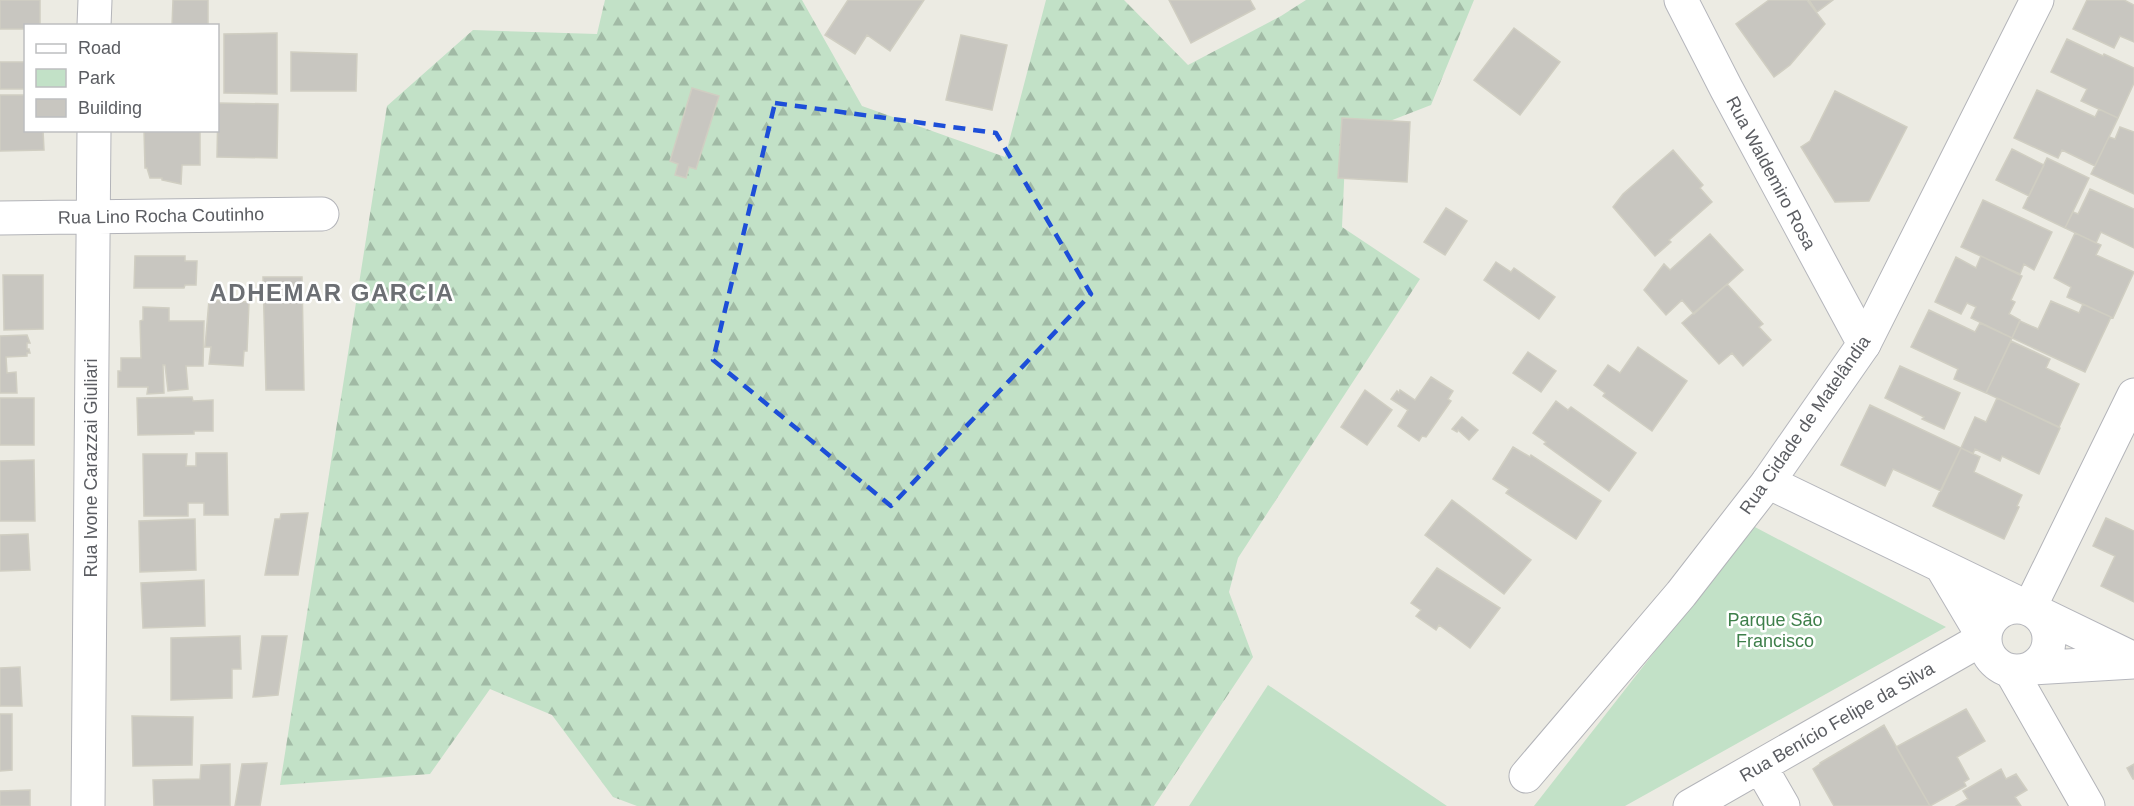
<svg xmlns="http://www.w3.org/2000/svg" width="2134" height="806" font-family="Helvetica,sans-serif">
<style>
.forest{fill:url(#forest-firs)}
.park{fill:#c2e1c7}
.building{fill:#c8c6c0;stroke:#d0cec2;stroke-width:1.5}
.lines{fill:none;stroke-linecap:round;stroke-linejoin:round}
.street-casing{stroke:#b3b4b9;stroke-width:35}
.secondary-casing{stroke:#b5b6bc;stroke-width:35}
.street{stroke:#fff;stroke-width:33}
.secondary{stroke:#fff;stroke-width:33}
.marked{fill:none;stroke:#1d4ed8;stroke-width:4.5;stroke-dasharray:12 8;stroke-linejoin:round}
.labels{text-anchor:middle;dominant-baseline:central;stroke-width:5;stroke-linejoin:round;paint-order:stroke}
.street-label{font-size:18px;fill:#5b5d62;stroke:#fff}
.park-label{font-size:18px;fill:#3e7f4a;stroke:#fff}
.district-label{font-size:24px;font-weight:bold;letter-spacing:1.5px;fill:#6c6f74;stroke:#fff}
</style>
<defs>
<pattern id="forest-firs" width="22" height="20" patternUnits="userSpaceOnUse" patternTransform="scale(1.5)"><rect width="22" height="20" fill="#c2e1c7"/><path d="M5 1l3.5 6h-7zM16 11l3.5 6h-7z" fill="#a1baa5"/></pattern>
</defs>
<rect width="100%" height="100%" fill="#ecebe3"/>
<path class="forest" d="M605 0H802L862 106 1005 157 1046 0H1124L1188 65 1281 16 1306 0H1474L1431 105 1346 138 1342 227 1420 279 1238 558 1229 592 1253 657 1154 806H637L613 797 552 715 490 689 430 774 280 785 387 106 473 30 597 34Z"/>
<path class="park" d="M1753 526 1946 627 1625 806H1534Z
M1268 685 1447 806H1189Z"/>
<path class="building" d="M0 0H40V26H26V29H0Z
M173 0H208V26H172Z
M848 0H924L890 51 867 35 855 54 825 35Z
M1169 0H1250L1255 9 1191 43Z
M1769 0H1807L1825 24 1790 65 1774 77 1736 24Z
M1809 0H1833L1817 12Z
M2087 0H2124L2134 5V42L2120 36 2114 48 2073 29Z
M1514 28 1560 62 1520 115 1474 80Z
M277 33V94L224 93V34Z
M961 35 1007 45 992 110 946 100Z
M2067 39 2103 56 2104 54 2134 68V83L2118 118 2081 101 2087 89 2051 72Z
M291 52 357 54 356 91H291Z
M0 62H26V89H0Z
M692 88 719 96 696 169 689 167 686 178 675 175 678 164 670 161Z
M2037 90 2095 117 2099 109 2118 118 2095 166 2062 150 2058 158 2014 138Z
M1835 91 1907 127 1869 201 1835 202 1801 147 1810 141Z
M0 95H26V130H43L44 150 0 151Z
M218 103 278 104 277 158 217 157Z
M1342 118 1410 122 1407 182 1338 178Z
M2120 127 2134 132V194L2091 174 2109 137 2115 139Z
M144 130H200V165H182L181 184 162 180V178H150L147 168H145Z
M2012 149 2044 165 2029 196 1996 180Z
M1673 150 1703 185 1700 188 1712 202 1669 240 1671 242 1655 256 1613 207 1623 194Z
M2047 158 2089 178 2065 228 2023 208Z
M2090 189 2134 209V248L2101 232 2096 243 2065 228 2073 212 2078 214Z
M1983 200 2052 232 2034 270 2024 264 2020 274 1961 247Z
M1446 208 1467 221 1445 255 1424 242Z
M2075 233 2101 245 2096 255 2134 272 2113 318 2067 297 2071 287 2054 278Z
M1710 234 1743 270 1694 314 1682 300 1666 315 1644 290 1664 264 1670 270Z
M135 256H185V261H197L196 285H185L184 288H134Z
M1981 256 2022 276 2011 300 2015 302 2009 314 2020 320 2012 338 1971 318 1976 307 1967 303 1961 314 1935 302 1956 257 1976 268Z
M1496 262 1511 272 1514 268 1555 297 1539 319 1484 280Z
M3 275H43V329L4 330Z
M263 277H302L304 390H266Z
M1727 284 1763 324 1759 327 1771 340 1743 366 1732 353 1719 364 1682 323Z
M209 300 249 302 247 351H244L243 366 209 364 211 347H205Z
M2051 301 2079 313 2083 304 2111 317 2085 372 2012 338 2020 321 2038 329Z
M143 307 169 308V321H204L203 366H186L188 389 168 391 165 365H163L164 393 147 394 148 387H118V371H121V358H141L140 321 143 320Z
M1929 310 1975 332 1980 323 2012 338 1986 393 1954 379 1958 369 1911 347Z
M27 335 30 343H27V349H29L30 353H27V356L6 357 7 373 16 372 17 393H0V336Z
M2011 341 2050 359 2046 368 2079 384 2059 427 1986 393Z
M1638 347 1687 381 1652 431 1603 396 1605 393 1594 385 1608 365 1620 373Z
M1528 352 1556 371 1541 392 1513 373Z
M1900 366 1960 393 1944 429 1922 419 1924 417 1885 398Z
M1431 377 1453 391 1448 399 1451 401 1426 437 1422 436 1419 441 1398 426 1408 410 1391 399 1397 391 1399 393 1400 390 1415 400Z
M1365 390 1392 410 1367 445 1341 427Z
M192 397 193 401 213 400V431H194V434L138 435 137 398Z
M0 398H34V445H0Z
M1997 398 2060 428 2039 474 2002 456 2000 461 1975 449 1973 454 1961 448 1975 417 1986 422Z
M1556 401 1568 410 1571 407 1636 453 1609 491 1544 444 1546 442 1533 433Z
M1870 405 1961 448 1941 491 1893 469 1885 486 1841 465Z
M1462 417 1478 430 1469 440 1458 430 1457 432 1452 429Z
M1513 447 1530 457 1531 455 1601 501 1576 539 1506 493 1509 489 1493 479Z
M1961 448 1980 457 1974 472 2022 495 2017 506 2019 507 2004 539 1933 506Z
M196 453H227L228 515H204V503H188V516H144L143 454H187L186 466H196Z
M34 460 35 521H0V461Z
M1452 500 1531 560 1504 594 1425 535Z
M308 513 298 575H265L275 519H280L281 514Z
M2106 518 2134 531V602L2101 586 2115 556 2093 546Z
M195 519 196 570 140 572 139 521Z
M28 534 30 570 0 571V535Z
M1437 568 1500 608 1470 648 1439 625 1436 630 1416 616 1421 610 1411 603Z
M204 580 205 626 143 628 141 583Z
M240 636 241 669H232V698L171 700V638Z
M262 636H287L278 695 253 697Z
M20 667 22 706H0V668Z
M1966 709 1985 741 1957 757 1969 779 1964 782 1966 786 1930 806 1896 747Z
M0 714H12V770L0 771Z
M132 716 193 717 192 765 133 766Z
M1884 725 1930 806H1834L1813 769 1820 764V763Z
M267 763 260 806H235L242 764Z
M230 764V806H154L153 780 200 779 201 765Z
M2134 764V779H2133L2127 768Z
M2001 769 2006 779 2016 774 2027 790 2015 797 2021 806H1956L1968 799 1963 791Z
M30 790V806H0V791Z"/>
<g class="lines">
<g class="street-casing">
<path id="street" d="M94 26 95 0
M0 218 322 214
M1864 344 2037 0
M2029 609 2134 395
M2011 671 2088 806
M1760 766 1783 806
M1526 776 1681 594 1768 482
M88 806 94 130
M1690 806 1984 638"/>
</g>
<g class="secondary-casing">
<path id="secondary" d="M1681 0 1726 88 1864 344 1768 482 2134 659
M1942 567 1984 638
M1985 639a32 32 0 1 1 64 0a32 32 0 1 1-64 0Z
M2032 668 2134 662"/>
</g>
<use href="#street" class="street"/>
<use href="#secondary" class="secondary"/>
</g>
<path class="marked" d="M775 103 996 133 1091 294 891 506 713 360Z"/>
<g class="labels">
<g class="street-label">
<text transform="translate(1771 173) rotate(62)">Rua Waldemiro Rosa</text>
<text transform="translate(161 216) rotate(-1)">Rua Lino Rocha Coutinho</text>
<text transform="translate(1805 425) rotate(-55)">Rua Cidade de Matelândia</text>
<text transform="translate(91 468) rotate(-90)">Rua Ivone Carazzai Giuliari</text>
<text transform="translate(1837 722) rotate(-30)">Rua Benício Felipe da Silva</text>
</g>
<g class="park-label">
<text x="1775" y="620">Parque São<tspan x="1775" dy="21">Francisco</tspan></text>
</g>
<g class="district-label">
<text x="332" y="292">ADHEMAR GARCIA</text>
</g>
</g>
<rect x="24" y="24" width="195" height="108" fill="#ffffff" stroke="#bdbec0" stroke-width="1.5"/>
<rect x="36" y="44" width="30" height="9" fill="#ffffff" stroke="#bdbec0" stroke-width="1.5"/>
<text x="78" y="54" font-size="18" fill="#5b5d62">Road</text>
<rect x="36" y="69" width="30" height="18" fill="#c2e1c7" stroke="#bdbec0" stroke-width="1.5"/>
<text x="78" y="84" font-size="18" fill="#5b5d62">Park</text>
<rect x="36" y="99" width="30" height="18" fill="#c8c6c0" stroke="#bdbec0" stroke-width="1.5"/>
<text x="78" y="114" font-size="18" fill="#5b5d62">Building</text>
</svg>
